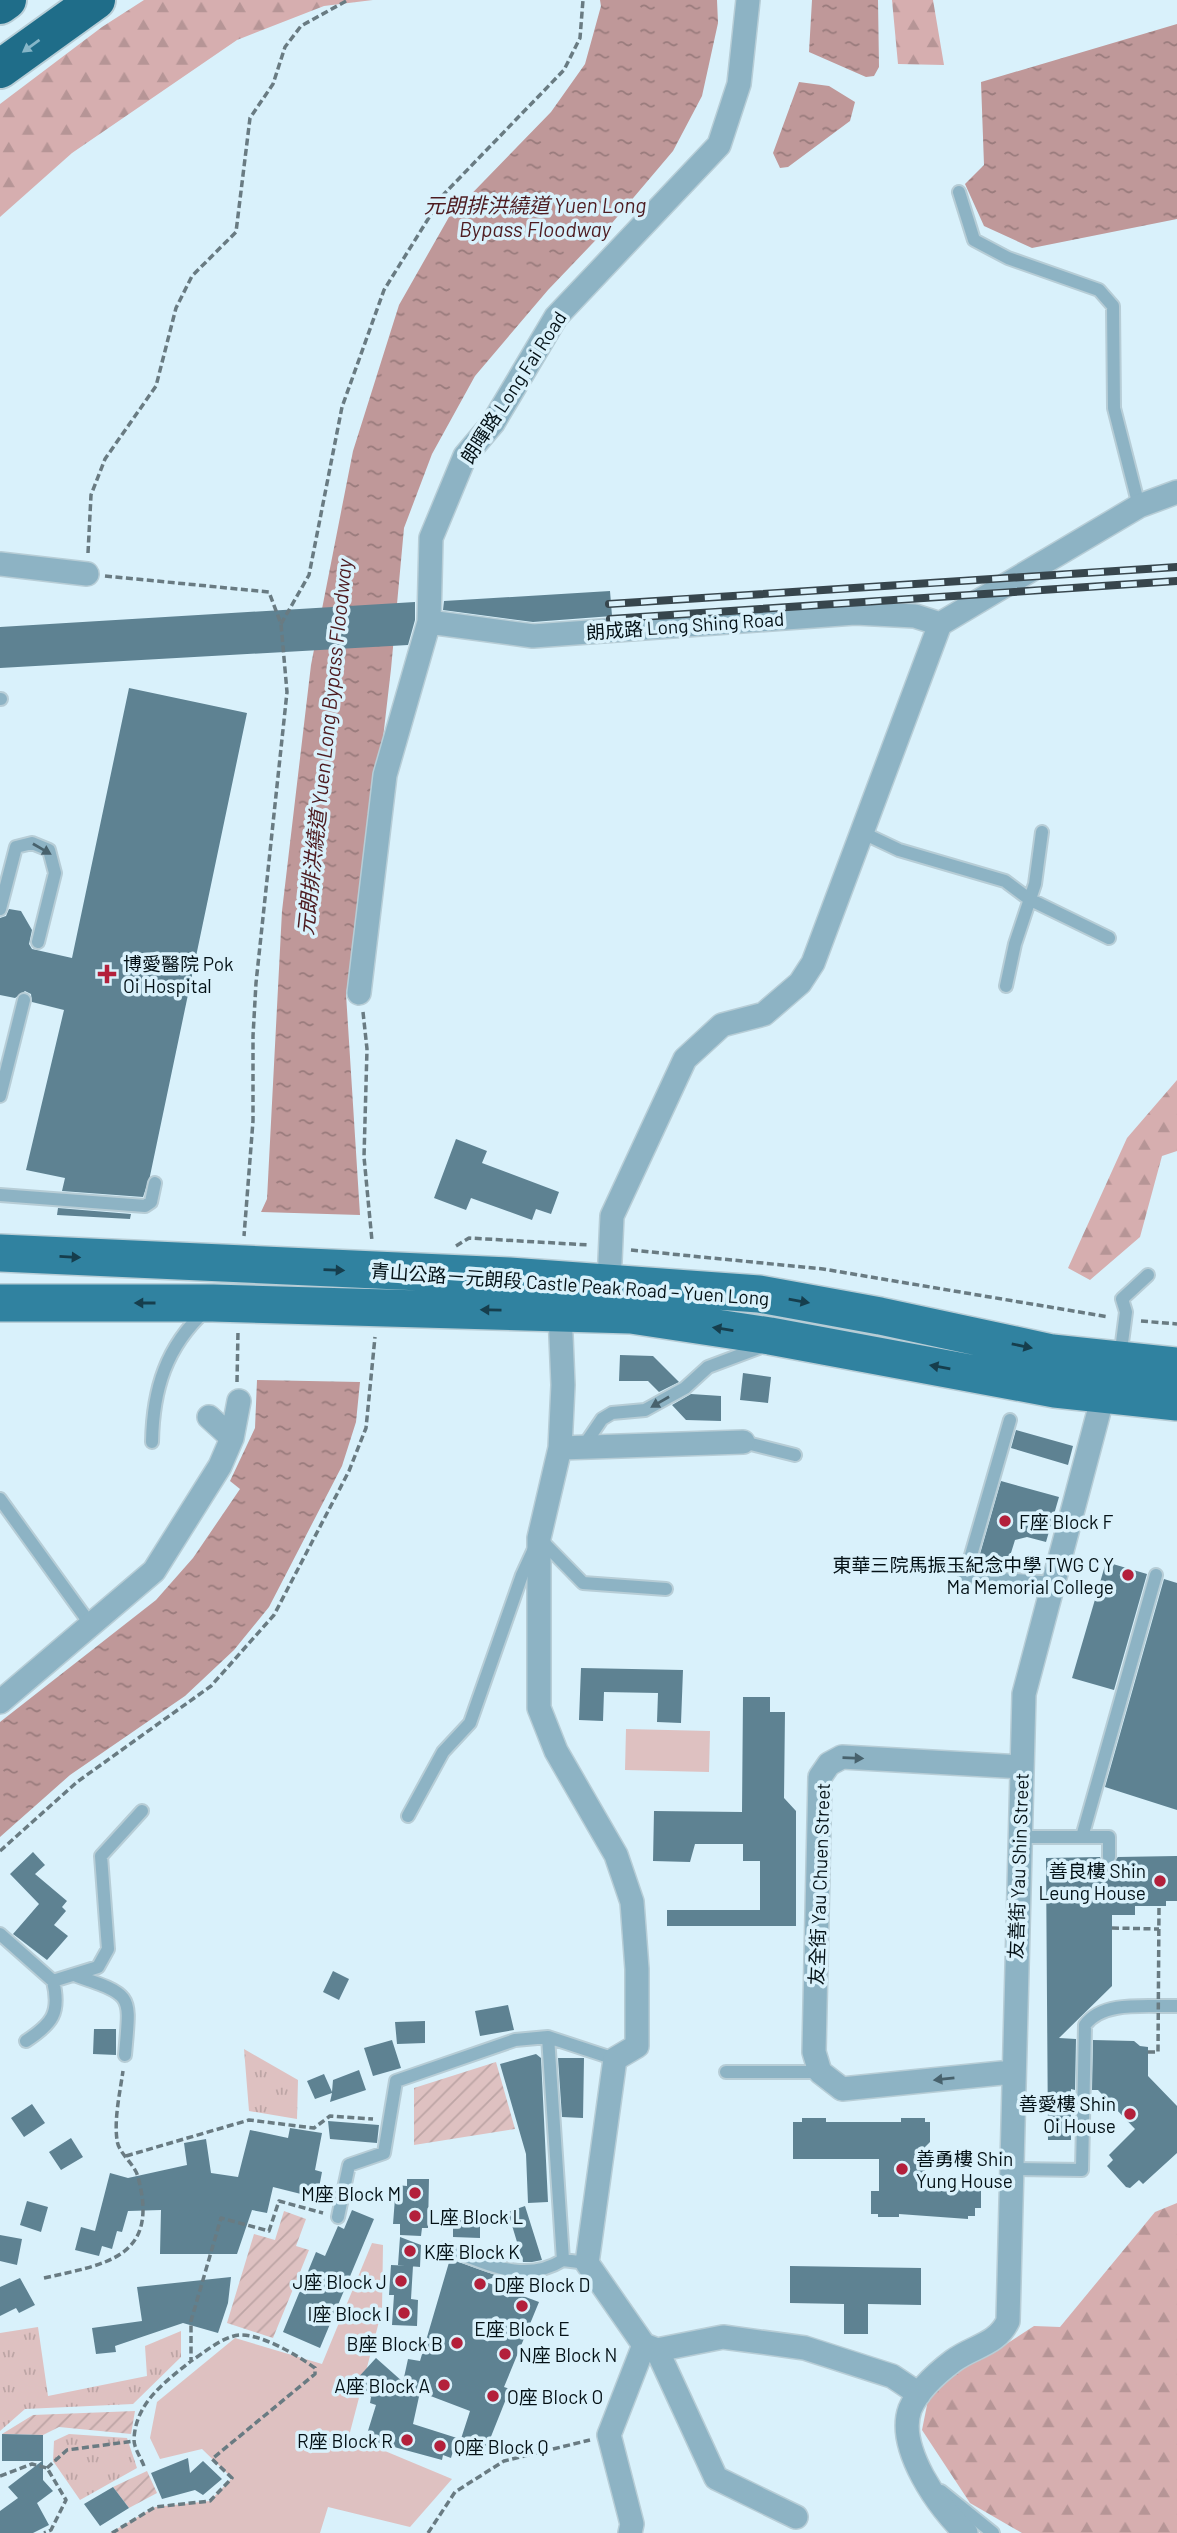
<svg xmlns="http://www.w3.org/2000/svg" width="1177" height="2533" font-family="Barlow,'Noto Sans TC',sans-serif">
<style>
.grass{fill:url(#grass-tufts)}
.forest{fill:url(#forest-firs)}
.park{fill:#dec1c1}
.garden{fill:url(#garden-furrows)}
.water{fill:url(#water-ripples)}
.building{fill:#5e8292}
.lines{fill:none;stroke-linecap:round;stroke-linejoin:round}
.service-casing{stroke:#b7cdd6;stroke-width:16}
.minor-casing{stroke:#b7cdd6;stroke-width:26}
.primary-casing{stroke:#b7cdd6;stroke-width:40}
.motorway-casing{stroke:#b7cdd6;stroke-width:42}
.path{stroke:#697b82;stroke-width:3.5;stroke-dasharray:7 3.5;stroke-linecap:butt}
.service{stroke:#8db3c4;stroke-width:12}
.minor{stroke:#8db3c4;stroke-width:23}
.primary{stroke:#3082a0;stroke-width:37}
.motorway{stroke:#1f6d89;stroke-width:38}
.rail-casing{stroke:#37464d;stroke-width:8}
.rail{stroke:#d9f1fb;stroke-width:5;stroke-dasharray:16;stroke-linecap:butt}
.path-bridge{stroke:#697b82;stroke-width:3.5;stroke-dasharray:7 3.5;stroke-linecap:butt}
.oneway{fill:#85b6c8}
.oneway2{fill:#48626d}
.oneway3{fill:#163e4d}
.poi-dot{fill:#b3203b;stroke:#d9f1fb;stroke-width:2.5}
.labels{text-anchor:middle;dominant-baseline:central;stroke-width:7;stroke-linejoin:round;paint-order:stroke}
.street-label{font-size:19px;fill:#041116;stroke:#d9f1fb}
.poi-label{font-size:19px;fill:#041116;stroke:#d9f1fb;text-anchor:start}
.water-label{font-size:21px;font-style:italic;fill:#4d1b20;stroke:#d9f1fb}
</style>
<defs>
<pattern id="grass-tufts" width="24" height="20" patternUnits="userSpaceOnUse" patternTransform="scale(1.75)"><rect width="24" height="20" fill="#dec1c1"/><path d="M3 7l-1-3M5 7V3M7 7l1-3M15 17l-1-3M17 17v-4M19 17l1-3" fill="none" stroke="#bda5a5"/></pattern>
<pattern id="forest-firs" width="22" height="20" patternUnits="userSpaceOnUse" patternTransform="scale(1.75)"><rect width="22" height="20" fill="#d6aeaf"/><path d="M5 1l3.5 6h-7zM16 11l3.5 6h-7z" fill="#b69596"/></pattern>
<pattern id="garden-furrows" width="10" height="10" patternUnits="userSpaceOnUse" patternTransform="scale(1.75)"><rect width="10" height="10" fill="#dec1c1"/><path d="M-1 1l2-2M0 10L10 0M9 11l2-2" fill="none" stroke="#bda5a5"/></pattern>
<pattern id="water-ripples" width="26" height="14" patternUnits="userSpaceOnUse" patternTransform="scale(1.75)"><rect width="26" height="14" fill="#bf9899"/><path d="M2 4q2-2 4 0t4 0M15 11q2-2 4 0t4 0" fill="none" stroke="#997b7c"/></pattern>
</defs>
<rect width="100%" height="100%" fill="#d9f1fb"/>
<path class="grass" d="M244 2049 298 2080 297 2119 249 2111Z
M38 2327 48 2396 147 2376 145 2346 181 2331V2357L133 2404 25 2409 0 2431V2333Z
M69 2434 127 2438 137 2468 80 2500 53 2461 54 2441Z"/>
<path class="forest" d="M144 0H373L324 6 237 40 72 153 0 217V104L102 27Z
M892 0H933L944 65 898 64Z
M1177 1080V1151L1162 1156 1140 1237 1090 1280 1068 1268 1127 1138Z
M1177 2203V2533H1022L970 2503 922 2430 928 2400 956 2369 997 2350 1034 2326 1060 2327 1155 2212Z"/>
<path class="park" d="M626 1729 710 1731 709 1772 625 1770Z
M372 2243 383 2245 382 2310 349 2436 452 2479 410 2527 328 2507 320 2533H110L155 2507 210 2501 232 2478 202 2449 160 2459 150 2438 157 2402 235 2338 322 2364Z"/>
<path class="garden" d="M496 2062 515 2129 414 2145V2088Z
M284 2211 306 2219 296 2246 309 2250 273 2338 227 2323 254 2234 275 2240Z
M135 2411 131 2434 59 2427 43 2435 2 2434 33 2415Z
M147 2471 157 2493 129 2508 113 2487Z"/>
<path class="water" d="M600 0H717L718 23 702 96 673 151 612 223 548 290 475 376 432 454 404 528 391 669 368 868 346 994 360 1215 261 1212 267 1199 282 911 311 665 353 451 399 305 449 217 551 112 585 64 601 6Z
M812 0H878L879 67 874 76 866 77 809 52Z
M1177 24V219L1032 248 984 226 965 184 984 165 981 82Z
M799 82 829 86 855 102 850 121 788 167 780 168 773 153Z
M257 1380 360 1382 356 1422 342 1466 269 1607 234 1650 185 1696 70 1775 0 1837V1722L156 1600 193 1558 240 1489 230 1481 255 1428Z"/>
<path class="building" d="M610 591 612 616 533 622 443 610 444 601Z
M415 602V620L408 645 0 668V627Z
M129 688 247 713 150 1176 143 1197 62 1191 65 1178 26 1170 64 1010 32 1002 31 994 25 991 15 998 0 995V918L6 916 9 909 21 911 32 930 29 944 32 949 72 958Z
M456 1139 487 1151 482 1163 559 1192 551 1214 536 1209 532 1220 471 1198 466 1210 434 1198Z
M58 1208 131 1214 130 1219 57 1215Z
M620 1355 653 1356 679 1382 659 1392 648 1381H619Z
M743 1373 771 1377 768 1403 740 1400Z
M691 1394 721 1396V1421L686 1420 672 1405Z
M1016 1430 1073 1446 1068 1465 1011 1448Z
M1001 1481 1059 1497 1046 1542 1027 1537 1015 1540 1006 1569 978 1561Z
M1106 1562 1147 1574 1114 1690 1072 1678Z
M1164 1579 1177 1583V1810L1105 1787Z
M581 1668 683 1670 681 1723 657 1722 658 1693 604 1692 603 1721 579 1720Z
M743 1697H770V1712H785L784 1798 796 1811V1926H667V1910H760V1861H743V1844H695L690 1862 653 1861 654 1811 742 1812Z
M33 1852 45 1865 35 1874 67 1901 62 1907 66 1911 54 1925 68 1936 47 1960 13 1934 39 1904 10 1874Z
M1177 1856V1901H1166V1906H1135V1915H1112V1986L1059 2038 1076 2039 1075 2090 1071 2089V2140H1048L1046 1858 1100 1857 1104 1864 1110 1866 1118 1857Z
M333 1971 349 1979 339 2000 323 1992Z
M508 2005 514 2030 480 2036 475 2011Z
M425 2021V2043L397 2044 395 2022Z
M94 2029H116V2055L93 2054Z
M392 2040 401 2068 373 2076 364 2048Z
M1093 2040 1134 2041 1140 2046 1148 2047V2076L1177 2106V2153L1143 2184 1139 2180 1130 2188 1126 2187 1107 2166 1113 2160 1109 2155 1135 2129 1098 2090H1092Z
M536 2054 541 2058 548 2202 528 2203 526 2154 500 2064Z
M558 2058H584L583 2118 562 2117Z
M359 2070 366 2090 330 2102 332 2093 315 2099 307 2081 324 2074 332 2092 333 2080Z
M32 2104 45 2123 24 2137 11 2118Z
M802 2118H826V2122H901V2118H925V2122H930V2142L925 2147V2177H978L981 2179V2208H975V2216H968V2219L899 2214V2217H878V2214H871V2191H879V2159H793V2122H802Z
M328 2121 379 2125 377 2143 330 2139Z
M290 2128 322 2133 315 2170 322 2172 317 2198 273 2187 267 2213 252 2210 237 2254H160L161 2210 128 2211 122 2232 117 2231 112 2249 102 2246 99 2256 75 2250 81 2227 95 2231 110 2173 128 2178 187 2165 184 2143 206 2139 211 2173 238 2177 250 2130 288 2138Z
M71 2138 83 2157 61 2170 49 2152Z
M407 2179H429L428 2228H422L421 2236 400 2235V2224H393L396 2185 407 2186Z
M27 2201 48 2207 41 2232 20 2225Z
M525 2206 542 2260 532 2262H523L508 2212Z
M352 2210 374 2219 320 2348 283 2332 316 2252 325 2256 338 2226 344 2229Z
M453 2219 480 2221V2238L453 2237Z
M0 2235 22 2239 17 2265 0 2261Z
M400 2237 421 2245 420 2267 398 2265Z
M450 2259 498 2276 483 2281 539 2302 504 2387 510 2389 486 2449 479 2446 477 2451 459 2445 470 2411 420 2392 413 2424 457 2438 451 2458 443 2455 442 2460 372 2441 374 2437 367 2434 376 2405 370 2403 371 2397 354 2382 376 2358 403 2382 408 2359 420 2361Z
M391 2265 413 2266 411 2299 418 2300 417 2326 392 2325 394 2295H389Z
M790 2266 921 2268V2305L868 2304V2334H844V2304L790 2303Z
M231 2277 228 2303 218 2333 183 2323 115 2346 116 2352 96 2354 92 2328 142 2321 137 2287Z
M20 2278 35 2305 19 2313 16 2308 0 2316V2287Z
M2 2434 43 2435V2480L53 2491 37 2503 49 2525 33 2533H0V2511L18 2498 8 2487 42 2461H2Z
M188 2458 190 2473 203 2461 222 2479 203 2495 195 2490 162 2499 151 2473Z
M113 2487 129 2508 100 2526 84 2504Z"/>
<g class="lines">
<g class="service-casing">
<path id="service" d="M959 192 974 240 1008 258 1099 290 1113 306 1114 408 1139 506
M0 699H1
M861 832 899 850 1005 881 1029 899 1109 938
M0 909 16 847 32 843 49 850 55 873 38 942
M1006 986 1015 944 1035 884 1042 832
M0 1096 24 1000
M0 1195 145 1206 151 1202 155 1183
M1120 1358 1126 1312 1122 1299 1148 1275
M1010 1420 965 1576 1052 1583
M152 1442C153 1389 166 1347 205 1311
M743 1442 795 1455
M583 1447 602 1419 612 1413 645 1410 685 1388 708 1367 764 1346
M0 1499 91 1625
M408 1816 443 1752 470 1723 522 1575 539 1538 583 1583 666 1589
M1019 1837H1082L1156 1575
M1082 1837H1109V1857
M0 1934 53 1981 98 1967 108 1949 101 1856 142 1811
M77 1976C135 1996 130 1995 125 2055
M548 2037 563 2260 587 2263
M26 2041C52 2024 61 2013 53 1981
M726 2072H820
M1011 2169 1082 2170 1085 2025C1103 2000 1148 2007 1177 2006
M338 2217 349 2165 384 2153 396 2081 515 2040 548 2037 615 2059
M445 2248C485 2262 523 2285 563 2260
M941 2491 993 2533"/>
</g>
<g class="minor-casing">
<path id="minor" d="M0 564 87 574
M429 622 533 636 855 613 915 616 940 624
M359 993 385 775 429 622 431 538 465 456 493 423 556 317 719 145 739 84 748 0
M609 1283 612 1216 685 1059 722 1025 764 1014 800 983 813 963 940 624 1139 506 1177 492
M560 1312 563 1385 560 1448 539 1538V1708L556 1751 616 1855 632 1902 637 1969V2046L615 2059 587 2263 644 2345 657 2350 723 2337 805 2348 892 2376 919 2394
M209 1417 232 1438
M560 1448 743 1442
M0 1702 154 1571 220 1466 232 1438 239 1401
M1012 2072 842 2089 820 2072 814 2052 820 1777 829 1764 842 1757 1021 1767
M657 2350 716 2478 796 2517
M630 2533 632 2524 609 2435 644 2345
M966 2533C939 2509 896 2447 910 2409 918 2390 937 2373 953 2361 973 2346 997 2345 1008 2321L1024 1694 1103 1396"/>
</g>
<g class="primary-casing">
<path id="primary" d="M0 1253 509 1276 759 1294 880 1316 1052 1353 1177 1366
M0 1303H213L631 1315 770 1336 1055 1389 1177 1402"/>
</g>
<g class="motorway-casing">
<path id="motorway" d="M0 5 7 0
M0 69 96 0"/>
</g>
<path class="path" d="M88 553 91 495 105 459 156 386 176 308 192 276 236 232 250 118 273 84 285 47 301 26 348 0
M105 576 269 592 281 624 287 692 256 983 253 1036V1121L244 1236
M281 624 309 575 342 407 384 290 443 195 564 70 580 38 583 0
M363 1012 367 1049 364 1157 372 1241
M456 1246 469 1238 589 1245
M631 1250 823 1269 1109 1317
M1141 1321 1177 1324
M237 1382 238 1331
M0 1851 77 1782 211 1686 274 1615 349 1471 366 1428 375 1337
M1112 1928 1159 1929
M126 2156 249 2120 314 2128 330 2116 373 2119
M44 2278C106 2264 160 2258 138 2177 135 2164 118 2153 117 2140 114 2119 120 2092 123 2071
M144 2466C141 2458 134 2448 134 2440 135 2403 165 2382 191 2361V2321L221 2218 269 2231 279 2201 323 2213
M47 2468 67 2450 134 2441
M0 2476 32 2464 47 2468 66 2500 51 2530 44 2533
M112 2533 155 2507 210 2501 232 2478 212 2459 315 2374V2368C297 2355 262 2334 239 2335 222 2337 205 2352 191 2361
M428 2533 455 2492 504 2461 590 2440"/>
<use href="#service" class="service"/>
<use href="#minor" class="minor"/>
<use href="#primary" class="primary"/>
<use href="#motorway" class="motorway"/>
<g class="rail-casing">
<path id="rail" d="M609 604 1177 567
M610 619 1177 581"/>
</g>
<use href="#rail" class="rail"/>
<path class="path-bridge" d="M1148 2052H1158L1159 1906"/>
</g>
<defs><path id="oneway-solid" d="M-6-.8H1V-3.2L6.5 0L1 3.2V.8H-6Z" transform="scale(1.75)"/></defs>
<use class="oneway" href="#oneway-solid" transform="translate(31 46) rotate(144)"/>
<g class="oneway2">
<use href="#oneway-solid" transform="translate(42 849) rotate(30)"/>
<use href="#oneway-solid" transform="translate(660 1402) rotate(150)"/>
<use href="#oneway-solid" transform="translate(853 1758) rotate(2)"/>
<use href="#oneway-solid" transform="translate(944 2079) rotate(174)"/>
</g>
<g class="oneway3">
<use href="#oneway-solid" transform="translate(70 1257) rotate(3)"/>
<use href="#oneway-solid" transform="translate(334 1270) rotate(2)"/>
<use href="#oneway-solid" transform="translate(799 1301) rotate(10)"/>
<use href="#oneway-solid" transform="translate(145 1303) rotate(180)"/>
<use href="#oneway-solid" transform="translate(491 1310) rotate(-179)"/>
<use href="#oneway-solid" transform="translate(723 1329) rotate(-171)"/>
<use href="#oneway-solid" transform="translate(1022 1346) rotate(12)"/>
<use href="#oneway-solid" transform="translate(940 1367) rotate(-170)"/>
</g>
<g class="poi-dot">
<path d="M103.5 963.5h7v7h7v7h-7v7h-7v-7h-7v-7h7z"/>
<circle cx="1005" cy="1521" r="7"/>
<circle cx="1128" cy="1575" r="7"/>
<circle cx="1160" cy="1881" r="7"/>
<circle cx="1130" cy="2114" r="7"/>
<circle cx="902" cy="2169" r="7"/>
<circle cx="415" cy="2193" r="7"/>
<circle cx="415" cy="2216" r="7"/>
<circle cx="410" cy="2251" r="7"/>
<circle cx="401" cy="2281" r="7"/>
<circle cx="480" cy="2284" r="7"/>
<circle cx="522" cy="2306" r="7"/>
<circle cx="404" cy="2313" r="7"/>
<circle cx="457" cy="2343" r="7"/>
<circle cx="505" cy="2354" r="7"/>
<circle cx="444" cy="2385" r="7"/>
<circle cx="493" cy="2396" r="7"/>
<circle cx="407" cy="2440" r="7"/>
<circle cx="440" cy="2446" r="7"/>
</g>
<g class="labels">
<g class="street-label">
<text transform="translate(513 387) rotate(-57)">朗暉路 Long Fai Road</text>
<text transform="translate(685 625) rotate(-4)">朗成路 Long Shing Road</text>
<text transform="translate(570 1284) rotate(4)">青山公路－元朗段 Castle Peak Road – Yuen Long</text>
<text transform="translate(1018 1866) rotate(-88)">友善街 Yau Shin Street</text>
<text transform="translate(819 1884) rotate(-88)">友全街 Yau Chuen Street</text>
</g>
<g class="poi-label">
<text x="123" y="963">博愛醫院 Pok<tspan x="123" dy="22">Oi Hospital</tspan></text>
<text x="1019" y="1521">F座 Block F</text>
<text x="1114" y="1564" text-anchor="end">東華三院馬振玉紀念中學 TWG C Y<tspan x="1114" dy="22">Ma Memorial College</tspan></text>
<text x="1146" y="1870" text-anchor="end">善良樓 Shin<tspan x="1146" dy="22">Leung House</tspan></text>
<text x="1116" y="2103" text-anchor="end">善愛樓 Shin<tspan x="1116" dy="22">Oi House</tspan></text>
<text x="916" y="2158">善勇樓 Shin<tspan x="916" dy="22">Yung House</tspan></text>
<text x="401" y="2193" text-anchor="end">M座 Block M</text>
<text x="429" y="2216">L座 Block L</text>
<text x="424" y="2251">K座 Block K</text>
<text x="387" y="2281" text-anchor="end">J座 Block J</text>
<text x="494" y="2284">D座 Block D</text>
<text x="390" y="2313" text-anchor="end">I座 Block I</text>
<text x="522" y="2328" text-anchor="middle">E座 Block E</text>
<text x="443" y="2343" text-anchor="end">B座 Block B</text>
<text x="519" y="2354">N座 Block N</text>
<text x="430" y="2385" text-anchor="end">A座 Block A</text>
<text x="507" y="2396">O座 Block O</text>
<text x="393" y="2440" text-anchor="end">R座 Block R</text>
<text x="454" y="2446">Q座 Block Q</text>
</g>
<g class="water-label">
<text x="535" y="204">元朗排洪繞道 Yuen Long<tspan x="535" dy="24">Bypass Floodway</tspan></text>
<text transform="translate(324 747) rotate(-84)">元朗排洪繞道 Yuen Long Bypass Floodway</text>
</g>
</g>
</svg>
